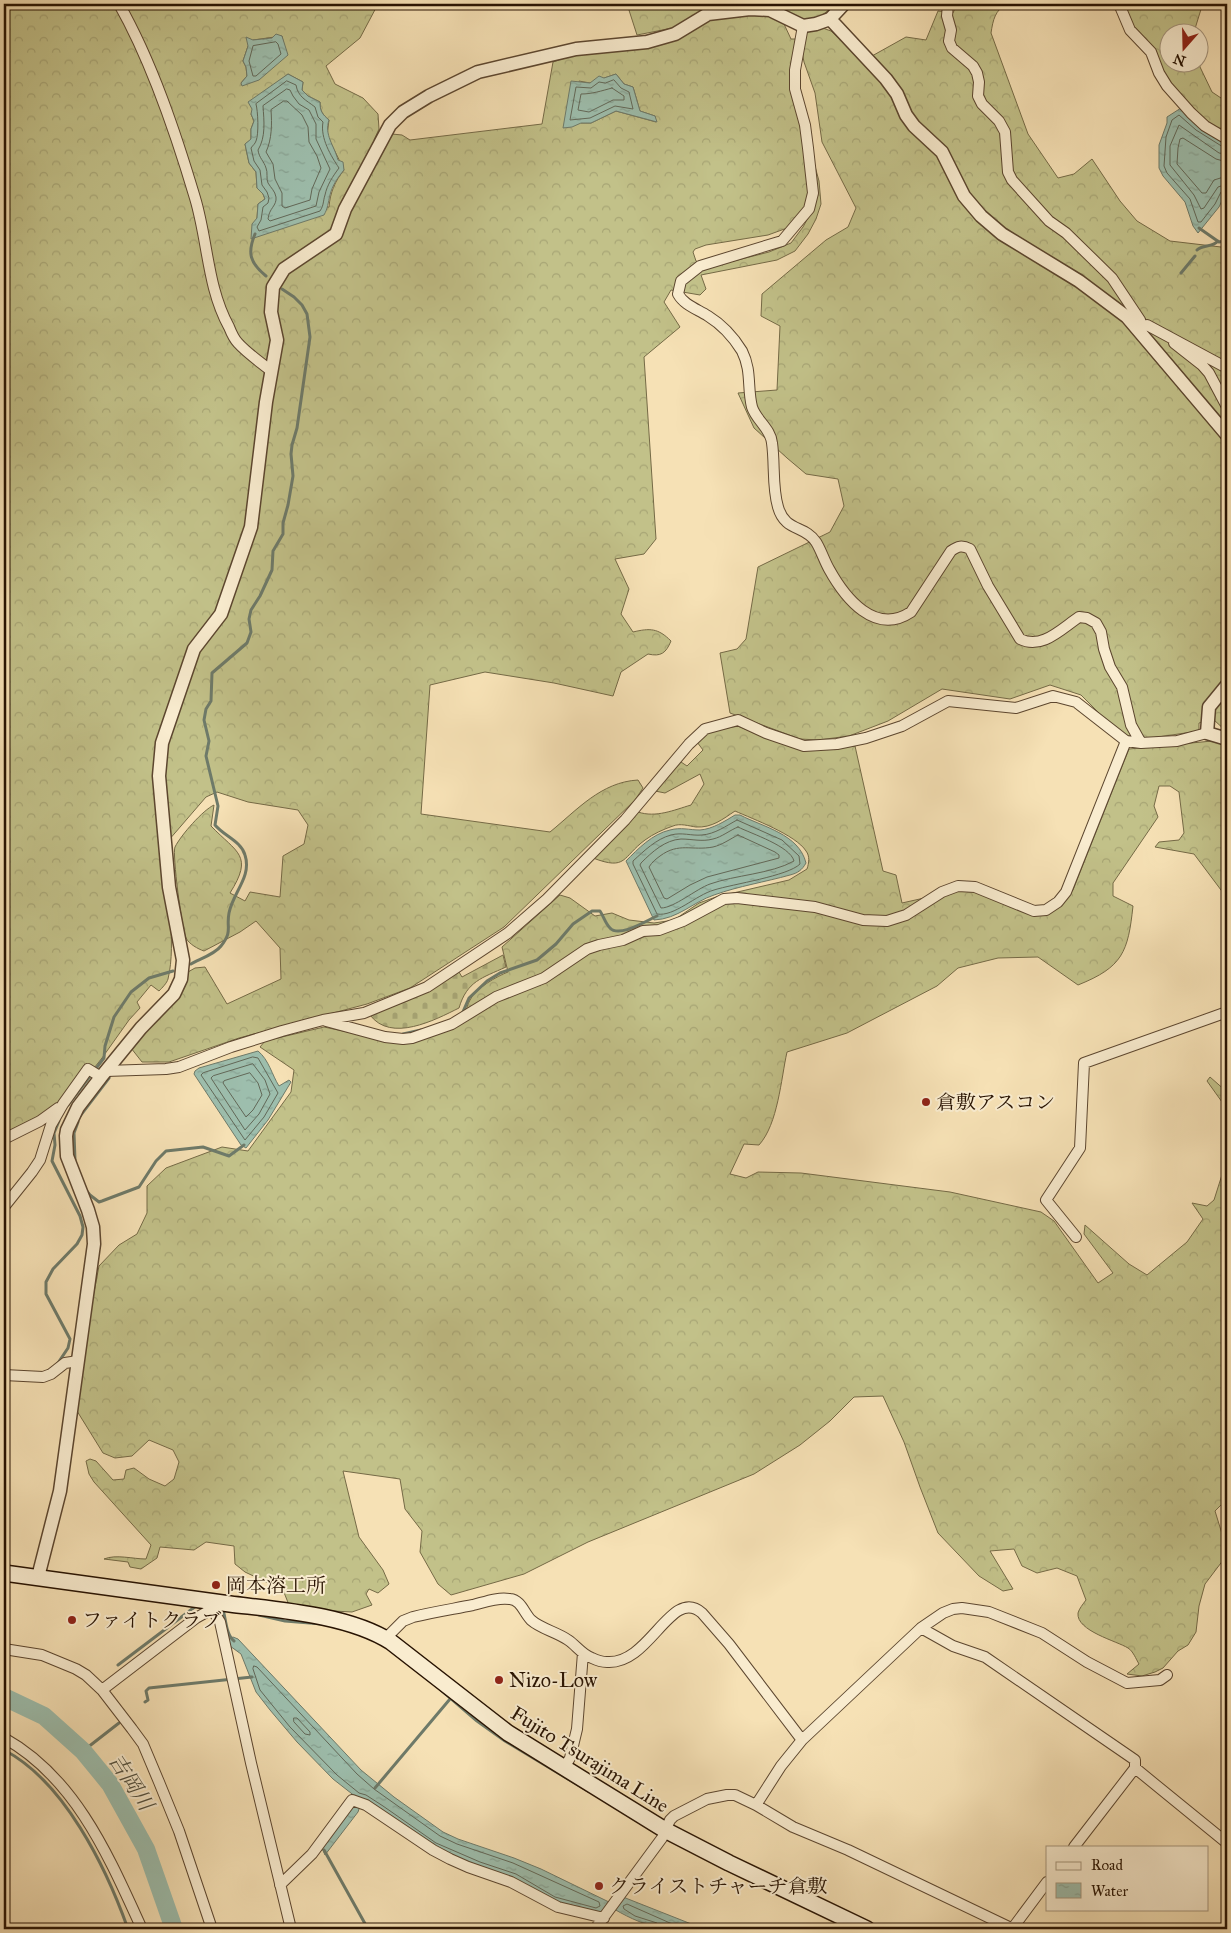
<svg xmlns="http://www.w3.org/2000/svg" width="1231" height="1933" font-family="'IM FELL Great Primer','Noto Serif JP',serif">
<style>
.forest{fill:url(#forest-crowns);stroke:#756a46;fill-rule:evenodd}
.cemetery{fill:url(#cemetery-stones);stroke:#756a46}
.water{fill:url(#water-ripples);stroke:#6e7a69}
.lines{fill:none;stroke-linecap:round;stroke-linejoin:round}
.shore{stroke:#626858;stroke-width:1}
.stream{stroke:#6e7a69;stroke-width:3}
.river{stroke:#9dbead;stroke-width:18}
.minor-casing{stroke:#5c462f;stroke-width:12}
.tertiary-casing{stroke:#5c462f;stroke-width:15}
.secondary-casing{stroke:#281302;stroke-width:18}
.minor{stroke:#f9eccf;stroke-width:10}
.tertiary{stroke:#f9eccf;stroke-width:12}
.secondary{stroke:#f9eccf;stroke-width:15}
.poi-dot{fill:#8f2418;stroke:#f9eccf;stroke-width:2}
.labels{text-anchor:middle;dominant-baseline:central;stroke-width:4;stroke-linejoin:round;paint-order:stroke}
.poi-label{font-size:20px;fill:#281302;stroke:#f9eccf;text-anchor:start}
.street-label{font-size:20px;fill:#281302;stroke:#f9eccf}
.water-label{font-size:21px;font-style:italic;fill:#514f3e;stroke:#f9eccf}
</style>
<defs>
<pattern id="forest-crowns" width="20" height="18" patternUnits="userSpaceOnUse" patternTransform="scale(1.25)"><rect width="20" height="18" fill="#c2c189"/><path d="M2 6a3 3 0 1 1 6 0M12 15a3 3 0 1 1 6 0" fill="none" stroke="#a7a575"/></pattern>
<pattern id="cemetery-stones" width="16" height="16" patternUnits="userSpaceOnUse" patternTransform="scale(1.25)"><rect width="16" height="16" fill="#c2c189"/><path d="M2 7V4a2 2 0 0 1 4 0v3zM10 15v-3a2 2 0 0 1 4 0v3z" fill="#a7a575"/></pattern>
<pattern id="water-ripples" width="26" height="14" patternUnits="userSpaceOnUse" patternTransform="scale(1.25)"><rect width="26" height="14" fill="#9dbead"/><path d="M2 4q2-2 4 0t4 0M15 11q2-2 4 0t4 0" fill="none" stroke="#87a293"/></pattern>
</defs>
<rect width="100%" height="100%" fill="#f6e1b5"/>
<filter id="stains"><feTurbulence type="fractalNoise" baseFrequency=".004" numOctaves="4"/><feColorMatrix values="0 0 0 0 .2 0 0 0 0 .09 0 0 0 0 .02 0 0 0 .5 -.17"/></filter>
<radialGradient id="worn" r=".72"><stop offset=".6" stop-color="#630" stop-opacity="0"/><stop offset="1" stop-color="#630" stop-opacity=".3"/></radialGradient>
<path class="forest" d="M4 4H378L360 38 326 66 335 84 363 98 378 114 379 129 374 140 383 145 392 134 402 135 410 140 542 124 553 62 575 54 636 48 708 19 734 14 768 15 784 24 791 39H804L807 30 820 27 831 31 863 61 906 37 926 40 938 11 953 13 957 4H1007C995 10 993 20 991 33L1028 134 1058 178 1074 174 1092 159 1120 201 1137 221 1170 241 1221 247 1227 242V732L1213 719 1199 723V731L1151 738 1128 736 1112 726 1081 695 1050 685 1010 699 942 689 888 721 849 736 818 740 800 739 730 713 720 653 737 649 746 639 758 567 830 532 844 506 838 479 806 474 787 458 754 428 738 393 777 390 780 326 761 316 762 294 826 240 848 227 856 208 822 142 815 93 804 62 801 47 793 89 806 158 809 199 806 206 790 227 768 235 706 245 695 249 693 252 696 261 710 267 769 252 791 243 803 227 814 207 813 159 819 181 821 204 816 219 808 234 795 251 777 260 701 275 706 289 700 295 671 290 664 302 680 327 644 357 656 539 644 554 615 559 629 589 621 614 633 632C650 628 658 628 671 641 666 653 661 657 648 654L621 672 613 696 554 683 485 672 430 685 421 814 550 832C577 810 601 782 638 780L643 788 635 800 504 927 410 988 367 1004 239 1038 169 1062H142L131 1048 188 972 195 968 205 967 227 1004 281 979 280 948 256 921 240 932 204 951C198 949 189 944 186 938 182 931 172 853 175 847 181 835 203 810 214 805L211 826C237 853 254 855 230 893L245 901 250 892 280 897 283 856 304 844 308 825 298 810 248 802 217 792 206 797 162 848C166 886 177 942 168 979 167 983 162 988 159 991L151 985 137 1002 140 1008 129 1020 102 1058 49 1125 34 1122 4 1137ZM282 36 284 46 241 83 247 76 246 67 243 61 248 46 253 40ZM288 74 303 82 302 90 308 96 320 102C320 111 322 114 329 120L327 135 344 170C335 181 330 193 329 207L257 218 258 204 265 199 263 194 257 188 256 172 249 163 245 144 251 140V129L254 121 251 114 269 89ZM616 74 624 84 633 87 640 111 655 116 656 122 616 111 591 123H581L579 81 590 83Z
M627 4H720L678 27 637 35Z
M755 4H837L818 18 803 21Z
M1125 4H1227V16L1220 8 1202 6 1194 32H1168V62H1198L1199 59 1200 67 1212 92 1227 102V135L1210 125 1177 92 1133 29Z
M738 726 766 738 805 750 855 746 883 871 896 875 902 903 951 892 967 890H974L1021 910 1063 902 1073 890 1129 749 1212 741 1225 745 1227 748V898L1194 854 1155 847 1159 842 1179 840 1184 833 1179 792 1170 786H1159L1154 806 1158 817 1113 883V896L1133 906C1128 952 1123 967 1078 985L1038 957 998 958 958 968 937 986 847 1033 787 1052C781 1079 778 1124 759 1145L744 1144 730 1174 746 1178 758 1172 801 1173 950 1192 1041 1212 1054 1221 1098 1283 1113 1273 1084 1234 1085 1225 1129 1264 1147 1275 1187 1242 1203 1219 1192 1203 1207 1206 1214 1200 1227 1159V1221L1222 1236 1227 1251V1499L1215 1511 1227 1550V1555L1205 1584 1199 1606 1196 1632 1188 1645 1178 1651 1163 1668 1155 1672 1142 1676 1127 1674 1139 1664C1136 1659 1133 1651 1128 1648 1117 1641 1076 1631 1078 1613 1079 1609 1083 1604 1086 1600L1077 1576 1057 1568 1037 1573 1022 1566 1014 1549 990 1551 1013 1589 1003 1591 979 1576 938 1533 920 1487 904 1442 883 1396 854 1397 830 1421 800 1445 754 1474 588 1542 524 1574 451 1595 438 1584 420 1552 422 1531 405 1509 400 1479 343 1471 359 1537 383 1570 389 1584 378 1593 369 1589 366 1594 372 1605 352 1612 315 1610 289 1605 283 1590 245 1572 235 1564 234 1546 206 1542 194 1550 160 1547 157 1558 141 1569 130 1567 128 1562 104 1559C116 1554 133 1559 146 1559L151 1545 94 1482 89 1474 86 1461 90 1459 96 1461 113 1480 124 1479 126 1470 134 1468 149 1479 165 1486 174 1479 179 1462 173 1450 149 1440 132 1456 115 1458 103 1453 77 1411 89 1318 99 1266 119 1245 137 1234 147 1213V1186L166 1168 222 1147 248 1151 291 1092 294 1070 260 1047 265 1041 324 1027 404 1044 465 1016C466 1011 467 1005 470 1000 475 989 497 976 508 972L502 947 560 895 570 898 595 916 612 913 629 920 654 923 674 920 699 903 716 897 789 880 807 869C809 863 810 856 806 851 796 835 753 819 735 811 723 819 712 828 696 827 689 826 680 823 673 826 664 829 653 834 645 840 622 857 627 871 593 858L638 812C656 818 674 810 691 805L704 784 700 774 665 793 655 791 681 762 687 766 703 750 697 742 707 732Z
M1210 1077 1227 1092V1109L1207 1081Z"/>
<path class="cemetery" d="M503 955 506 967C482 978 467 981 459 1008 435 1020 391 1043 370 1015L407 1001 459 972 462 977Z"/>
<path class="water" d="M276 34 282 36 288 55 259 80 242 86 241 83 247 76 246 67 243 61 248 46 246 37 253 40 272 38Z
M288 74 303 82 302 90 308 96 320 102C320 111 322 114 329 120 324 135 334 145 338 160L343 162 344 170C338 177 332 186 330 195 328 203 328 208 324 215L251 239 252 224 257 218 258 204 265 199 263 194 257 188 256 172 249 163 245 144 251 139V129L254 121 251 114 252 109 248 102Z
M616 74 624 84 633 87 640 111 655 116 657 122 616 111 591 123H581L572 127 563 128 571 81 590 83 599 76 604 78Z
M1181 108C1194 124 1210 133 1227 144V190L1219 207 1198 233 1193 226 1185 202 1163 176 1159 168V145L1167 123V117Z
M735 815H740C763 827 799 834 806 863 802 870 798 873 790 875 765 882 739 886 714 895 693 902 678 919 654 920L626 861C638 849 652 834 670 830 681 827 689 830 700 830 713 829 725 821 735 815Z
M258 1051C269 1060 272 1075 279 1086L289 1080 291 1082 268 1120 246 1148 241 1145 194 1074 195 1071 199 1068Z
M233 1637 238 1639 361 1770 394 1797 443 1832 458 1839 514 1858 541 1869 611 1903 607 1909 597 1913 564 1905 433 1847 356 1797 333 1779 297 1742 270 1710 256 1692 241 1654 230 1646 229 1639Z
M353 1804 360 1806 358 1812 325 1855 321 1846Z
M623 1897 704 1929C665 1929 650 1930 614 1909Z"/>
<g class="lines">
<path class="shore" d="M276 42 278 44 281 54 256 76H253L249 61 253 46Z
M614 80 621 88 629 92 633 109 615 106 590 118 570 120 576 87 591 88 599 82 605 83Z
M287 81 296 85C298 97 306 100 315 107L318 117 323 122C320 138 331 156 339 168 333 176 327 185 325 195 323 201 324 205 320 211L259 231 257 227 261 220 263 207 268 203 269 198 267 192 262 185 260 170 254 161 251 148C253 145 255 144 256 141 259 134 258 111 256 104Z
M612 88 624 96V100H613L589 112 578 110 581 94C592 94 601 91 612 88Z
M287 89 290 90 293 96 299 104 309 110 316 124V139L330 169 319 192 316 206 270 221 268 219C269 208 277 206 276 197 275 191 271 188 268 183 266 179 268 172 266 168 264 161 259 158 258 150 266 137 264 121 263 106Z
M284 101H287L302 115 308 127 309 142 317 156 321 168 312 189 310 200 285 208 282 206V193L275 179 273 164 266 152C272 139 272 124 271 110Z
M1227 148 1223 147 1196 130 1179 115 1172 120 1166 137 1164 166 1167 173 1190 199 1198 222H1201L1215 204 1221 192 1227 190
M1227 154 1219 153 1179 125 1170 146V165L1194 195 1201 209 1204 208 1218 187 1227 184
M1227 162 1216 159 1183 138 1180 139 1178 148 1177 164 1202 193H1206L1214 180 1227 176
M737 820 782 840 799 856 800 864C788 876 733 884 714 890 696 895 674 917 657 914L633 864V861C644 851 656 839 671 835 682 832 691 836 702 835 715 834 726 826 737 820Z
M738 827C752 834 790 846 794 861 771 874 735 875 710 884 696 889 674 908 661 908L640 865 641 863C652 852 665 840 681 839 692 839 702 842 713 839 722 837 730 830 738 827Z
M738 835 775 852 779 855V858L707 877 690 885 667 899 664 898 649 867C652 862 656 859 660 856 679 842 692 851 713 847 722 845 730 839 738 835Z
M253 1057 258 1058 278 1093 264 1117 245 1140 201 1075 203 1073Z
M253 1064 265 1080 270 1094 259 1114 245 1130 211 1078 213 1076Z
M250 1073 258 1083 262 1095 253 1110 246 1117 223 1083 224 1081Z
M254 1666 257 1667 357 1774 374 1789 440 1836 457 1844 513 1863 599 1902 600 1906 596 1908 555 1897 516 1874 480 1862 436 1843 383 1806 366 1795 359 1793 337 1775 290 1727 260 1690 253 1669Z
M294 1718H297L310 1732V1735L305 1734 294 1722Z
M660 1929 657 1923 635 1916 624 1909 623 1906 627 1904 670 1923 691 1929"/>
<path class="stream" d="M1199 228 1219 242 1225 241 1227 238
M255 234C247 253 250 263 266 276
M1197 250C1203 244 1212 248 1218 241
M1181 273 1195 256
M191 964C200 959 215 954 221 946 233 931 226 928 229 913 233 892 252 877 245 855 241 841 224 836 215 825L218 806 206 756 209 741 204 720 206 709 211 701 212 673 247 643 251 632 249 619 251 610 260 596 272 570 273 551 283 534V523L288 505 293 476 291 454 292 445 297 428 310 337 307 314 302 305 294 297 282 289
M462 1014 469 998 487 981 500 973 537 960 556 944 573 924 592 911H600C604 917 605 923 610 928 619 938 646 921 657 916
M403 1034 421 1030
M68 1105 104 1058 105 1046 114 1017 131 992 149 978 173 971
M80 1116 109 1078
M75 1160 74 1133 78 1122
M85 1189 90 1195 99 1202 102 1201 139 1187 156 1161 166 1151 203 1147 229 1156 244 1145
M58 1363 68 1348 70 1339 46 1294V1282L53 1269 77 1244 82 1235 83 1227 80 1216 52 1161 55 1145 54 1133 59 1121
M223 1610C226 1619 226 1635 234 1641
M259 1615 285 1621 322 1624
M118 1665 196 1606 198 1607
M441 1690 477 1721 505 1741 588 1791
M145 1702 148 1700 146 1691 149 1688 252 1677
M4 1750C64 1781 106 1867 128 1929
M83 1751 119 1723
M375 1788 450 1699
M324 1850 368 1929"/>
<path class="river" d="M4 1697 44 1716 83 1751 110 1784 146 1849 174 1929"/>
<g class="minor-casing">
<path id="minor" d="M119 4C152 62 176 134 195 198 208 241 207 287 229 327 231 332 234 339 238 343 247 353 260 362 270 370
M948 4 947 16 951 30 949 41 952 48 973 66 977 73 979 82 978 96 982 104 999 121 1005 132 1008 172 1012 180 1049 221 1066 233 1112 278 1140 320 1142 326
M1119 4 1130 30 1151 52 1159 73 1167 86 1191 113 1205 126 1227 139
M803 26 795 70V89L805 125 808 148 813 193 809 209 782 241 700 266 681 281 678 294C684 305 697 309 708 316 721 324 734 338 742 351 752 371 747 387 752 407 756 420 771 429 772 443 775 464 772 487 778 507 785 532 805 525 816 542 821 550 824 560 829 569 845 598 875 636 911 612L951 551C958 546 962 545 970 549L988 586 1020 639C1042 650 1061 629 1079 617L1087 618 1096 623 1101 632 1104 649 1110 667 1122 687 1131 725 1141 743
M1139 329 1147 325 1227 368
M1174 343 1202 365 1209 373 1227 407
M326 1021 385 1037 403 1039 412 1038 452 1024 496 997 544 978 587 949 599 945 623 940 643 931 659 930 683 921 724 899 737 898 815 907 863 920 887 921 906 915 942 892 958 886 975 887 1034 911 1046 910 1058 902 1066 892 1126 741
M106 1071 166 1069 179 1067 231 1047 282 1031 323 1020 364 1013 427 987 508 933 547 899 625 820 689 744 705 729 738 720 766 733 804 746 837 744 866 738 902 726 948 701 1016 708 1053 696 1076 702 1126 741 1141 743 1177 741 1207 733
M4 1139 40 1121 58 1108
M4 1207 32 1172 40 1160 51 1125 63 1104 88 1069 101 1077
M1076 1237 1046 1200 1080 1148 1084 1063 1227 1012
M4 1375 43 1377 51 1374 65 1363 78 1361
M213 1601 212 1609 220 1622 251 1763 291 1929
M921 1628 953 1646 985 1657 1135 1760V1768L1074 1847
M385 1639 403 1621 413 1617C433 1612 453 1609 473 1605 485 1602 497 1597 510 1599 521 1600 524 1613 531 1620 541 1629 557 1632 568 1640 576 1645 582 1655 592 1658 596 1660 602 1662 607 1662 650 1665 671 1586 702 1613L729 1644 802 1740
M4 1649 42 1655 76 1669 86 1675 102 1690 132 1729 143 1744 159 1782 179 1831 212 1929
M102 1690 196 1618 212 1609
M4 1738C76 1778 109 1857 142 1929
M564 1768 570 1758 577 1729 583 1653
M1135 1768 1227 1843
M756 1805 781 1766 802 1740 921 1628 943 1613 953 1609 962 1608 989 1612 1042 1633 1087 1662 1127 1683 1160 1680 1167 1675
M280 1885 312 1854 352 1800 366 1805 433 1850 450 1859 468 1867 511 1882 558 1907 604 1918
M595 1929 662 1838 670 1820 674 1816 707 1799 727 1795H735L756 1805 793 1827 848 1850 1013 1929
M1012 1929 1047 1882"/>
</g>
<g class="tertiary-casing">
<path id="tertiary" d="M830 19 886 79 897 94 906 115 914 126 942 152 964 196 981 216 1002 234 1079 281 1127 317 1227 435
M1227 685 1209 707 1207 733 1227 739
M38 1577 60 1491 94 1244 93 1227 88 1210 67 1156 66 1136 67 1130 78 1107 101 1077 141 1028 174 994 181 979 183 960 169 887 159 776 162 743 194 649 221 614 251 527 266 402 277 340 271 312 273 287 284 269 336 234 345 209 390 125 403 112 429 96 478 72 576 49 647 42 675 34 708 14 750 9 770 10 803 26 816 24 830 19 844 4"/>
</g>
<g class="secondary-casing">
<path id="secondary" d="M4 1573C79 1584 155 1593 230 1604 279 1610 349 1615 391 1642L508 1733 665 1830 729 1863 867 1929"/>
</g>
<use href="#minor" class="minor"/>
<use href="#tertiary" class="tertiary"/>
<use href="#secondary" class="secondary"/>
</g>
<g class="poi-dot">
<circle cx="926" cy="1102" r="5"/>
<circle cx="216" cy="1585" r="5"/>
<circle cx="72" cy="1620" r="5"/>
<circle cx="499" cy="1680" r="5"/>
<circle cx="599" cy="1886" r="5"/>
</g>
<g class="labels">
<g class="poi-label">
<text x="936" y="1102">倉敷アスコン</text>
<text x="226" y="1585">岡本溶工所</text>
<text x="82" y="1620">ファイトクラブ</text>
<text x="509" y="1680">Nizo-Low</text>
<text x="609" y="1886">クライストチャーチ倉敷</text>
</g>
<g class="street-label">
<text transform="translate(590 1759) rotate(32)">Fujito Tsurajima Line</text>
</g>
<g class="water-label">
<text transform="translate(131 1782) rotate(57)">吉岡川</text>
</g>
</g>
<rect width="1231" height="1933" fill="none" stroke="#f6e1b5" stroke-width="20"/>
<rect x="5" y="5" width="1221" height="1923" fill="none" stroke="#281302" stroke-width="2.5"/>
<rect x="10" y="10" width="1211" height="1913" fill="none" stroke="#281302"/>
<rect x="1046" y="1846" width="162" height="65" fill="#f9eccf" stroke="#a5957d"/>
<rect x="1056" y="1862" width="25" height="8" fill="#f9eccf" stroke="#a5957d"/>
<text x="1091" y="1870" font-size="15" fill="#281302">Road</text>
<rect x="1056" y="1883" width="25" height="15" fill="url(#water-ripples)" stroke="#a5957d"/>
<text x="1091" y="1896" font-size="15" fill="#281302">Water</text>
<g transform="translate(1184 48) rotate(200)"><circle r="24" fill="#f9eccf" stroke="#a5957d"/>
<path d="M0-4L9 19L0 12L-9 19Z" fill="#8f2418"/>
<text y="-8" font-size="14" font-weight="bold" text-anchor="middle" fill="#281302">N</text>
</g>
<rect width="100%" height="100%" filter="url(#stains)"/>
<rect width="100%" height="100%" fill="url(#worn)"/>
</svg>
